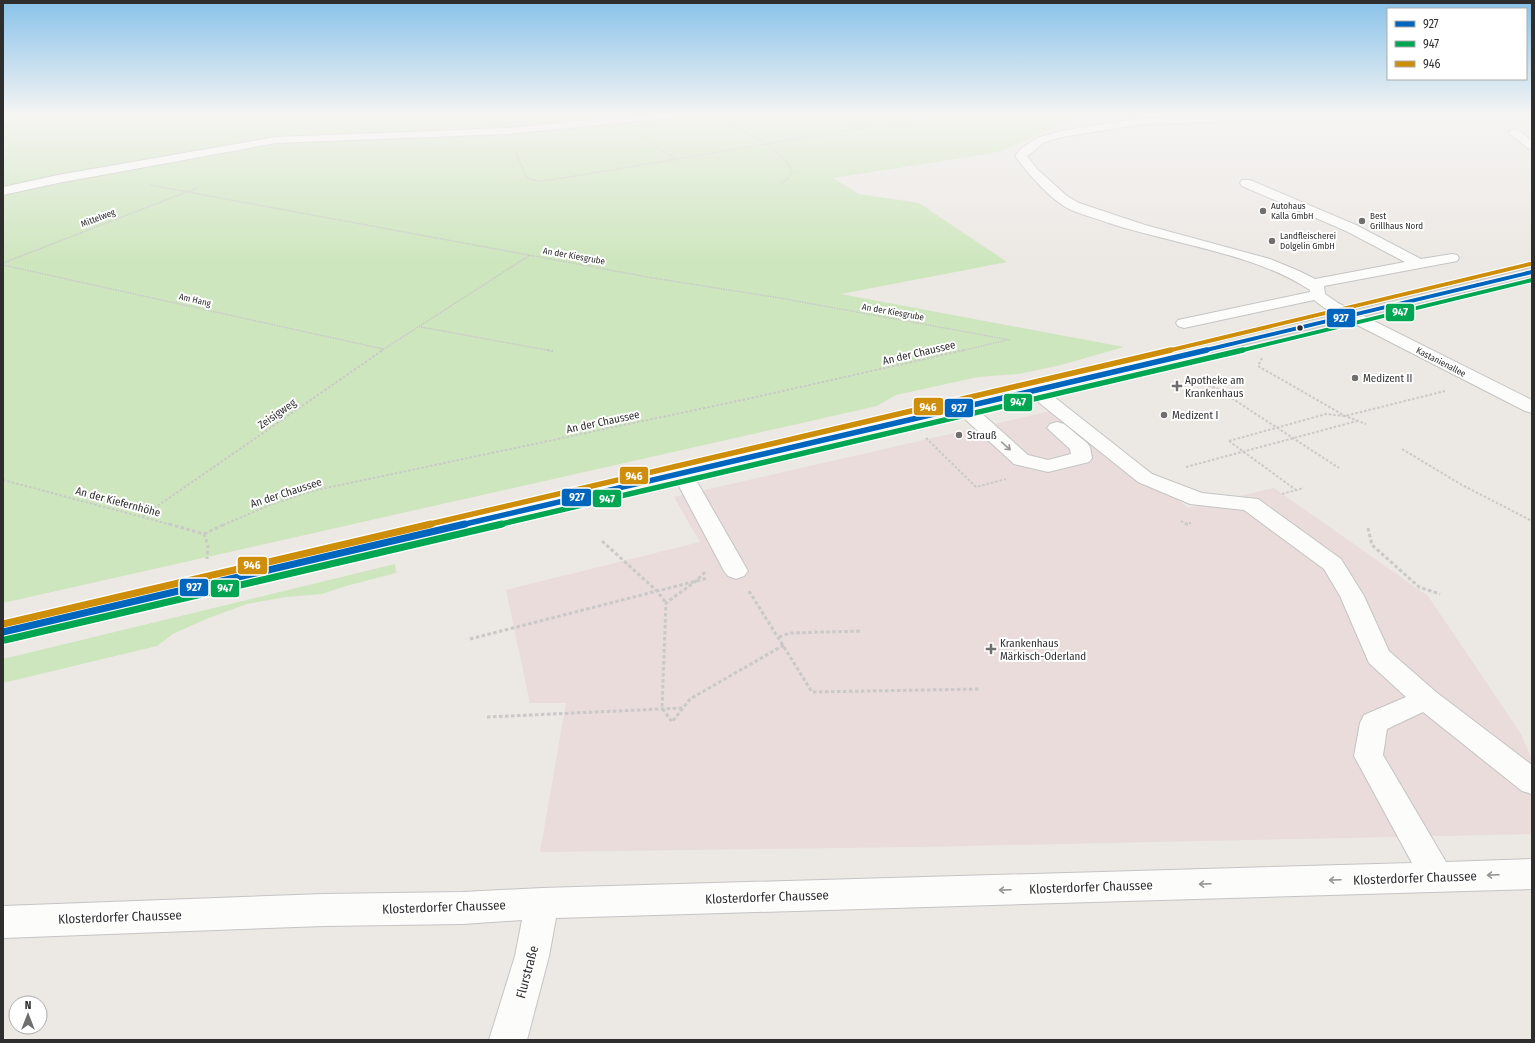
<svg xmlns="http://www.w3.org/2000/svg" width="1535" height="1043" font-family="'Fira Sans Condensed',sans-serif">
<style>
.medical{fill:#e9dcdb}
.green{fill:#cee6be}
.lines{fill:none;stroke-linecap:round;stroke-linejoin:round}
.minor-casing{stroke:#c5c4c5;stroke-width:2}
.major-casing{stroke:#c6c5c4;stroke-width:2}
.path-far2{stroke:#c9c9c8;stroke-width:1.5;stroke-dasharray:1.5 1;stroke-linecap:butt}
.path-far1{stroke:#c9c9c8;stroke-width:2;stroke-dasharray:2.5 2;stroke-linecap:butt}
.path{stroke:#c9c9c8;stroke-width:3;stroke-dasharray:3.5 2.5;stroke-linecap:butt}
.minor{fill:#fcfcfb;fill-rule:evenodd}
.major{fill:#e8e4d6;fill-rule:evenodd}
.bus-1-far2-casing{stroke:#fff;stroke-width:6}
.bus-1-far1-casing{stroke:#fff;stroke-width:8}
.bus-1-casing{stroke:#fff;stroke-width:10}
.bus-2-far2-casing{stroke:#fff;stroke-width:6}
.bus-2-far1-casing{stroke:#fff;stroke-width:8}
.bus-2-casing{stroke:#fff;stroke-width:10}
.bus-3-far2-casing{stroke:#fff;stroke-width:6}
.bus-3-far1-casing{stroke:#fff;stroke-width:8}
.bus-3-casing{stroke:#fff;stroke-width:10}
.bus-1-far2{stroke:#0065bd;stroke-width:4}
.bus-1-far1{stroke:#0065bd;stroke-width:5.5}
.bus-1{stroke:#0065bd;stroke-width:7}
.bus-2-far2{stroke:#00a651;stroke-width:4}
.bus-2-far1{stroke:#00a651;stroke-width:5.5}
.bus-2{stroke:#00a651;stroke-width:7}
.bus-3-far2{stroke:#cf8e09;stroke-width:4}
.bus-3-far1{stroke:#cf8e09;stroke-width:5.5}
.bus-3{stroke:#cf8e09;stroke-width:7}
.oneway{stroke:#959594}
.poi-dot{fill:#706f6e;stroke:#fff;stroke-width:1.5}
.bus-dot{fill:#2e2e2e;stroke:#fff;stroke-width:1.5}
.labels{text-anchor:middle;dominant-baseline:central;stroke-width:4;stroke-linejoin:round;paint-order:stroke}
.far-poi-label{font-size:9px;fill:#2e2e2e;stroke:#fff;text-anchor:start}
.far-street-label{font-size:9px;fill:#2e2e2e;stroke:#fff}
.street-label{font-size:11px;fill:#2e2e2e;stroke:#fff}
.poi-label{font-size:11px;fill:#2e2e2e;stroke:#fff;text-anchor:start}
.near-street-label{font-size:13px;fill:#2e2e2e;stroke:#fff}
.line-badge{stroke:#fff;stroke-width:1.5}
.badge-label{font-size:11px;text-anchor:middle;font-weight:bold;fill:#fff}
</style>
<rect width="100%" height="100%" fill="#ece8e4"/>
<path class="medical" d="M1064 408 1188 508 1274 488 1428 596 1521 734 1532 760V834L916 847 540 852 566 703H530L506 590 700 542 674 497Z"/>
<path class="green" d="M3 114H660L483 129 341 137 454 136 697 114H1211L1162 118 1072 119 1004 150 988 154 833 178 859 194 919 203 1007 262 841 294 1124 347 1061 365 1019 374 978 377 896 395 877 406 3 603V193L263 143 317 137 259 139 171 155 3 190Z
M395 564 396 573 346 586 322 594 286 597 247 604 206 619 173 634 157 646 3 683V659Z"/>
<g class="lines">
<g class="minor-casing">
<path id="minor" d="M650 114H682L677 117 508 134 276 143 58 183 3 195V187L58 175 276 137 508 128Z
M1211 117 1216 120 1215 122 1143 124 1062 137 1045 142 1027 156 1038 170 1067 196 1079 203 1145 225 1270 259 1299 271 1315 279 1405 262 1346 231 1242 186 1240 183 1242 180H1250L1356 225 1421 259 1452 254 1457 255 1459 258 1457 261 1452 262 1324 286 1325 294 1338 303 1532 400V413L1525 411 1326 309 1314 300 1184 328 1178 326 1176 323 1178 320 1310 292V290C1256 254 1174 244 1112 224 1098 219 1083 215 1069 209 1050 199 1028 174 1015 156L1022 148 1037 138 1061 131 1143 118Z
M1514 129 1518 130 1532 141V149L1528 148 1510 134 1509 132Z
M1033 384 1039 385 1152 474 1202 493 1258 499 1341 559 1364 596 1389 651 1436 692 1532 765V794L1522 791 1423 712 1387 729 1383 755 1446 862 1532 859V889L556 918 549 956 527 1040H489L515 956 522 920 463 924 324 926 3 938V906L324 894 463 892 542 888 1412 863 1354 756 1360 723 1364 715 1406 697 1369 663 1340 596 1324 569 1244 510 1190 504 1138 482 1027 393 1024 389 1027 385Z
M962 400 969 402 1028 455 1048 460 1071 454 1070 449 1047 428 1050 424 1057 422 1064 424 1087 443 1090 447 1092 458 1089 462 1048 472 1014 464 955 410 953 406 955 402Z
M682 467 689 469 692 473 748 571 744 576 736 579 728 576 724 571 672 473 675 469Z"/>
</g>
<g class="major-casing">
<path id="major" d="M1532 268V276L3 641V623L1300 323Z"/>
</g>
<path class="path-far2" d="M837 114 866 128
M729 123C747 134 786 151 792 172L789 177 782 183
M643 138 676 159
M515 151 527 178 537 181 551 180 946 114
M150 185 653 278 780 298 1010 340
M3 263 197 188
M3 265 383 349
M421 327 552 351
M381 351 530 255
M961 351 1007 340"/>
<path class="path-far1" d="M547 350 553 351
M1262 358 1258 366 1345 416 1366 424
M1188 376 1199 383 1216 388 1339 468
M926 438 976 487 1006 479
M1229 441 1326 414 1345 416 1445 391
M1229 441 1296 490
M1402 449 1462 485 1532 521
M1186 467 1357 421
M3 480 172 525
M1282 494 1304 488
M143 516 383 350
M1181 521 1186 524 1191 523
M223 525 270 505 312 491 747 399 965 350"/>
<path class="path" d="M169 524 204 534 208 545 207 559
M1185 524H1188
M1368 528 1372 545 1419 587 1440 594
M204 534 225 524
M602 541 657 591 666 603
M705 572 696 581 666 603 662 708 672 722 690 699 784 645
M749 591 812 692 981 689
M779 637 790 633 862 631
M470 639 708 578
M487 717 682 708"/>
<use href="#minor" class="minor"/>
<use href="#major" class="major"/>
<g class="bus-1-far2-casing">
<path id="bus-1-far2" d="M1202 351 1532 272"/>
</g>
<g class="bus-1-far1-casing">
<path id="bus-1-far1" d="M461 525 1207 350"/>
</g>
<g class="bus-1-casing">
<path id="bus-1" d="M3 632 465 524"/>
</g>
<g class="bus-2-far2-casing">
<path id="bus-2-far2" d="M1239 351 1532 280"/>
</g>
<g class="bus-2-far1-casing">
<path id="bus-2-far1" d="M497 525 1243 350"/>
</g>
<g class="bus-2-casing">
<path id="bus-2" d="M5 640 502 524"/>
</g>
<g class="bus-3-far2-casing">
<path id="bus-3-far2" d="M1167 351 1530 264"/>
</g>
<g class="bus-3-far1-casing">
<path id="bus-3-far1" d="M426 525 1171 350"/>
</g>
<g class="bus-3-casing">
<path id="bus-3" d="M3 624 431 524"/>
</g>
<use href="#bus-1-far2" class="bus-1-far2"/>
<use href="#bus-1-far1" class="bus-1-far1"/>
<use href="#bus-1" class="bus-1"/>
<use href="#bus-2-far2" class="bus-2-far2"/>
<use href="#bus-2-far1" class="bus-2-far1"/>
<use href="#bus-2" class="bus-2"/>
<use href="#bus-3-far2" class="bus-3-far2"/>
<use href="#bus-3-far1" class="bus-3-far1"/>
<use href="#bus-3" class="bus-3"/>
</g>
<defs><path id="oneway-shaft" d="M-6 0H5M1.5-3L5.5 0L1.5 3" fill="none" stroke-width="1.6" stroke-linecap="round" stroke-linejoin="round"/></defs>
<g class="oneway">
<use href="#oneway-shaft" transform="translate(1006 446) rotate(42)"/>
<use href="#oneway-shaft" transform="translate(1493 875) rotate(178)"/>
<use href="#oneway-shaft" transform="translate(1335 880) rotate(178)"/>
<use href="#oneway-shaft" transform="translate(1205 884) rotate(178)"/>
<use href="#oneway-shaft" transform="translate(1005 890) rotate(178)"/>
</g>
<linearGradient id="sky" x2="0" y2="1"><stop stop-color="#88c2ea"/><stop offset="0.44" stop-color="#f6f5f3"/><stop offset="1" stop-color="#f6f5f3" stop-opacity="0"/></linearGradient>
<rect width="1535" height="260" fill="url(#sky)"/>
<g class="poi-dot">
<circle cx="1263" cy="211" r="4"/>
<circle cx="1362" cy="221" r="4"/>
<circle cx="1272" cy="241" r="4"/>
<circle cx="1355" cy="378" r="4"/>
<path d="M1175 380h4v4h4v4h-4v4h-4v-4h-4v-4h4z"/>
<circle cx="1164" cy="415" r="4"/>
<circle cx="959" cy="435" r="4"/>
<path d="M989 643h4v4h4v4h-4v4h-4v-4h-4v-4h4z"/>
</g>
<circle class="bus-dot" cx="1300" cy="328" r="3.5"/>
<g class="labels">
<g class="far-poi-label">
<text x="1271" y="206">Autohaus<tspan x="1271" dy="10">Kalla GmbH</tspan></text>
<text x="1370" y="216">Best<tspan x="1370" dy="10">Grillhaus Nord</tspan></text>
<text x="1280" y="236">Landfleischerei<tspan x="1280" dy="10">Dolgelin GmbH</tspan></text>
</g>
<g class="far-street-label">
<text transform="translate(98 218) rotate(-21)">Mittelweg</text>
<text transform="translate(574 256) rotate(10)">An der Kiesgrube</text>
<text transform="translate(195 300) rotate(13)">Am Hang</text>
<text transform="translate(893 312) rotate(10)">An der Kiesgrube</text>
<text transform="translate(1441 362) rotate(27)">Kastanienallee</text>
</g>
<g class="street-label">
<text transform="translate(919 353) rotate(-13)">An der Chaussee</text>
<text transform="translate(277 414) rotate(-35)">Zeisigweg</text>
<text transform="translate(603 422) rotate(-12)">An der Chaussee</text>
<text transform="translate(286 493) rotate(-18)">An der Chaussee</text>
<text transform="translate(118 502) rotate(15)">An der Kiefernhöhe</text>
</g>
<g class="poi-label">
<text x="1363" y="378">Medizent II</text>
<text x="1185" y="380">Apotheke am<tspan x="1185" dy="13">Krankenhaus</tspan></text>
<text x="1172" y="415">Medizent I</text>
<text x="967" y="435">Strauß</text>
<text x="1000" y="643">Krankenhaus<tspan x="1000" dy="13">Märkisch-Oderland</tspan></text>
</g>
<g class="near-street-label">
<text transform="translate(1415 878) rotate(-2)">Klosterdorfer Chaussee</text>
<text transform="translate(1091 887) rotate(-2)">Klosterdorfer Chaussee</text>
<text transform="translate(767 897) rotate(-2)">Klosterdorfer Chaussee</text>
<text transform="translate(444 907) rotate(-2)">Klosterdorfer Chaussee</text>
<text transform="translate(120 917) rotate(-2)">Klosterdorfer Chaussee</text>
<text transform="translate(527 972) rotate(-75)">Flurstraße</text>
</g>
</g>
<g class="line-badge">
<rect x="1385" y="303" width="30" height="19" rx="4" fill="#00a651"/>
<rect x="1326" y="308" width="30" height="20" rx="4" fill="#0065bd"/>
<rect x="1003" y="393" width="30" height="19" rx="4" fill="#00a651"/>
<rect x="913" y="397" width="31" height="19" rx="4" fill="#cf8e09"/>
<rect x="944" y="398" width="30" height="20" rx="4" fill="#0065bd"/>
<rect x="619" y="466" width="30" height="19" rx="4" fill="#cf8e09"/>
<rect x="561" y="488" width="31" height="19" rx="4" fill="#0065bd"/>
<rect x="592" y="489" width="30" height="19" rx="4" fill="#00a651"/>
<rect x="237" y="556" width="31" height="19" rx="4" fill="#cf8e09"/>
<rect x="179" y="578" width="30" height="19" rx="4" fill="#0065bd"/>
<rect x="210" y="579" width="30" height="19" rx="4" fill="#00a651"/>
</g>
<g class="badge-label">
<text x="1400" y="316">947</text>
<text x="1341" y="322">927</text>
<text x="1018" y="406">947</text>
<text x="928" y="411">946</text>
<text x="959" y="412">927</text>
<text x="634" y="480">946</text>
<text x="577" y="501">927</text>
<text x="607" y="503">947</text>
<text x="252" y="569">946</text>
<text x="194" y="591">927</text>
<text x="225" y="592">947</text>
</g>
<rect width="1535" height="1043" fill="none" stroke="#2e2e2e" stroke-width="8"/>
<rect x="1387" y="8" width="140" height="72" fill="#ffffff" stroke="#ababab"/>
<rect x="1395" y="21" width="20" height="6" fill="#0065bd" stroke="#ababab"/>
<text x="1423" y="28" font-size="12" fill="#2e2e2e">927</text>
<rect x="1395" y="41" width="20" height="6" fill="#00a651" stroke="#ababab"/>
<text x="1423" y="48" font-size="12" fill="#2e2e2e">947</text>
<rect x="1395" y="61" width="20" height="6" fill="#cf8e09" stroke="#ababab"/>
<text x="1423" y="68" font-size="12" fill="#2e2e2e">946</text>
<g transform="translate(28 1015)"><circle r="19" fill="#ffffff" stroke="#ababab"/>
<path d="M0-3L7 15L0 10L-7 15Z" fill="#706f6e"/>
<text y="-6" font-size="11" font-weight="bold" text-anchor="middle" fill="#2e2e2e">N</text>
</g>
</svg>
